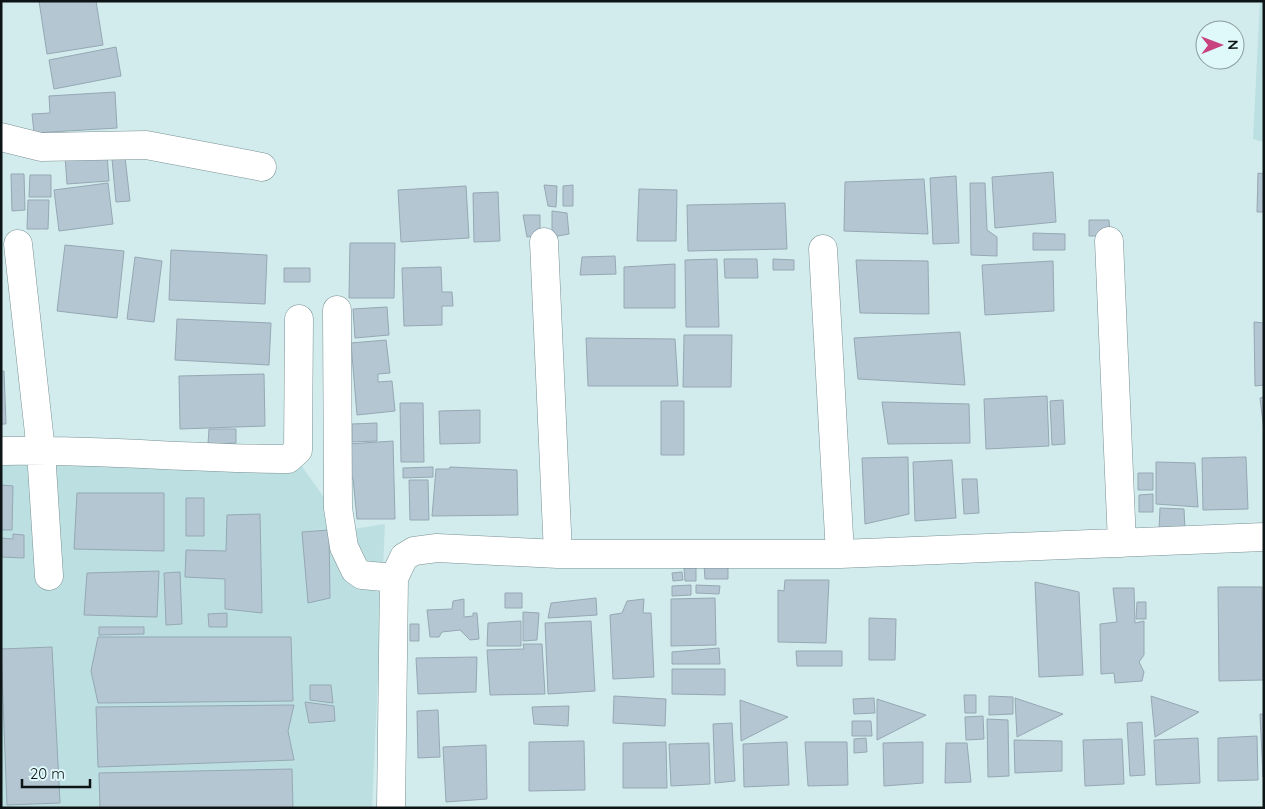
<svg xmlns="http://www.w3.org/2000/svg" width="1265" height="809" font-family="Quicksand,sans-serif">
<style>
.built{fill:#bcdfe2}
.building{fill:#b3c6d2;stroke:#95a8b3}
.lines{fill:none;stroke-linecap:round;stroke-linejoin:round}
.minor-casing{stroke:#7a9194;stroke-width:29}
.minor{stroke:#fff;stroke-width:28}
</style>
<rect width="100%" height="100%" fill="#d2ebed"/>
<path class="built" d="M1260 1H1264V142L1253 139Z
M1 448 296 458 347 530 385 524 372 808H1Z"/>
<path class="building" d="M39 1H96L103 45 47 54Z
M116 47 121 76 54 89 49 60Z
M115 92 117 128 34 133 32 114 50 113 49 96Z
M107 154 109 181 67 184 65 156Z
M125 157 130 201 116 202 112 159Z
M1053 172 1056 222 995 228 992 177Z
M1258 173 1264 174V212H1257Z
M11 174H24L25 210 12 211Z
M30 175H51V197H29Z
M956 176 959 243 933 244 930 178Z
M924 179 928 234 844 231 845 182Z
M108 183 113 224 59 231 54 190Z
M970 183H985L987 230 997 237V256L971 255Z
M544 185 557 186 556 207 548 206Z
M573 185V206H563V186Z
M466 186 469 238 401 242 398 190Z
M639 189 677 190 676 241H637Z
M498 192 500 241 474 242 473 193Z
M28 200H49L48 229H27Z
M785 203 787 249 688 251 687 205Z
M552 211 567 213 569 234 552 237Z
M523 215H540V235L527 237Z
M1089 220H1109L1110 236H1089Z
M1033 233 1065 234V250H1033Z
M350 243H395L394 298H349Z
M65 245 124 251 117 318 57 311Z
M171 250 267 255 265 304 169 300Z
M615 256 616 274 580 275 582 257Z
M135 257 162 261 154 322 127 319Z
M717 259 719 327H686L685 260Z
M724 259H757L758 278H725Z
M773 259 794 260V270H773Z
M856 260 928 261 929 314 860 313Z
M1053 261 1054 311 985 315 982 265Z
M675 264V308H624V267Z
M441 267 442 292H452L453 306H442V325L404 326 402 268Z
M284 268H310V282H284Z
M387 307 389 335 355 338 353 309Z
M177 319 271 323 269 365 175 360Z
M1254 322 1264 323V385L1255 386Z
M960 332 965 385 858 379 854 338Z
M684 335H732L731 387H683Z
M586 338 675 339 678 386H588Z
M386 340 390 373 378 374V382L392 381 395 411 357 415 351 343Z
M1 371H4L6 424H1Z
M264 374 265 426 180 429 179 376Z
M1047 396 1049 446 986 449 984 399Z
M1264 397V431L1260 398Z
M1063 400 1065 444 1052 445 1050 401Z
M661 401H684V455H661Z
M882 402 969 404 970 443 888 444Z
M400 403H423L424 462H401Z
M480 410V443L440 444 439 411Z
M377 423V441L352 442V424Z
M209 429H236V443L208 444Z
M393 441 395 519H357L353 478 349 477V444Z
M908 457 909 514 865 524 862 458Z
M1246 457 1248 509 1203 510 1202 458Z
M952 460 956 518 915 521 913 462Z
M1156 462 1195 463 1198 507 1156 504Z
M433 467V477L403 478V468Z
M450 467 517 470 518 515 432 516 436 469H449Z
M1138 473H1153V490H1138Z
M962 479H977L979 513 964 514Z
M409 480H428L429 520H410Z
M1 485 13 486 12 530H1Z
M77 493H164V551L74 549Z
M1153 494V512H1139V495Z
M186 498H204V536H186Z
M1160 508 1184 509 1185 530H1159Z
M260 514 262 613 225 609V579L185 577 186 550 226 551 227 515Z
M329 530 330 598 308 603 302 532Z
M13 534 24 535V558L1 557V538L13 539Z
M728 563V579H705L704 564Z
M684 568H696V581H685Z
M159 571 157 617 84 615 87 573Z
M180 572 182 624 166 625 164 573Z
M682 572 683 580 673 581 672 573Z
M785 580H829L826 643 778 642V590L784 591Z
M1035 582 1079 592 1083 675 1039 677Z
M691 585V595L672 596V586Z
M696 585 720 586 719 594 696 593Z
M1218 587H1262L1263 680 1219 681Z
M1113 588H1134L1135 623 1144 621V655L1139 662 1144 672 1142 681 1115 683 1114 673 1101 674 1100 624 1117 622Z
M505 593H522V608H505Z
M596 598 597 615 548 618 551 603Z
M715 598 716 645 671 646V599Z
M464 599V617L473 616V613H477L479 639 470 640 460 630 442 632 439 637H430L427 610 452 609 453 601Z
M644 599 643 613H651L654 677 613 679 610 615 622 613 627 601Z
M1137 602H1146V619H1136Z
M523 612 539 613 537 640 523 641Z
M227 613V627H209L208 614Z
M869 618 896 619 895 660H869Z
M521 621V646H487L488 623Z
M591 621 595 691 548 694 545 623Z
M410 624H419V641H410Z
M99 627H144V634L99 635Z
M98 637H291L293 701 98 703 91 671Z
M523 644H542L545 694 490 695 487 650 524 649Z
M52 647 60 803 7 805 1 649Z
M719 648 720 664H672V652Z
M796 651H842V666H797Z
M477 657 476 692 418 694 416 658Z
M672 669H725V695L672 694Z
M310 685H331L333 703 310 700Z
M964 695H976V713H965Z
M614 696 666 699 665 726 613 723Z
M989 696 1013 697V714L989 715Z
M1151 696 1199 712 1155 737Z
M874 698 875 713 854 714 853 699Z
M1015 698 1063 714 1017 737Z
M877 699 926 715 877 740Z
M740 700 788 717 741 741Z
M305 702 334 706 335 721 309 723Z
M294 705 288 731 294 760 98 767 96 707Z
M569 706 568 726 534 724 532 707Z
M438 710 440 757 418 758 417 711Z
M1260 714H1264L1263 777Z
M983 716 984 739 966 740 965 717Z
M987 719 1008 720 1009 776 988 777Z
M852 721H871L872 736H852Z
M1142 722 1145 775 1130 776 1127 723Z
M732 723 735 781 715 783 713 724Z
M1257 736 1258 780 1218 781V738Z
M866 738 867 752 854 753V739Z
M1198 738 1200 783 1156 785 1154 740Z
M1122 739 1124 784 1085 786 1083 740Z
M1014 740 1062 741V771L1015 773Z
M584 741 585 790 529 791V742Z
M666 742 667 788H623V743Z
M787 742 789 785 744 787 743 744Z
M805 742H847L848 785 808 786Z
M923 742V783L884 786 883 743Z
M709 743 710 784 671 786 669 744Z
M946 743H967L971 782 945 783Z
M486 745 487 799 446 802 443 747Z
M292 769 293 808H100L99 773Z"/>
<g class="lines">
<g class="minor-casing">
<path id="minor" d="M1 137 41 147 146 145 262 167
M1109 241 1122 543
M544 242 558 554
M18 244 41 451 49 576
M823 249 840 554
M337 310 338 508 344 547 355 570 362 575 394 578
M1 451C97 449 192 459 288 459L298 450 299 319
M391 808 394 578 404 557 414 551 437 548 558 554H840L1264 537"/>
</g>
<use href="#minor" class="minor"/>
</g>
<rect width="1265" height="809" fill="none" stroke="#0c1415" stroke-width="5"/>
<g transform="translate(1220 45) rotate(89)"><circle r="24" fill="#dff8fa" stroke="#8b9d9e"/>
<path d="M0-4L9 19L0 12L-9 19Z" fill="#c94280"/>
<text y="-8" font-size="14" font-weight="bold" text-anchor="middle" fill="#0c1415">N</text>
</g>
<path d="M22 779v8h68v-8" fill="none" stroke="#0c1415" stroke-width="2.5"/>
<text x="30" y="779" font-size="15" fill="#0c1415" stroke="#dff8fa" stroke-width="4" paint-order="stroke">20 m</text>
</svg>
